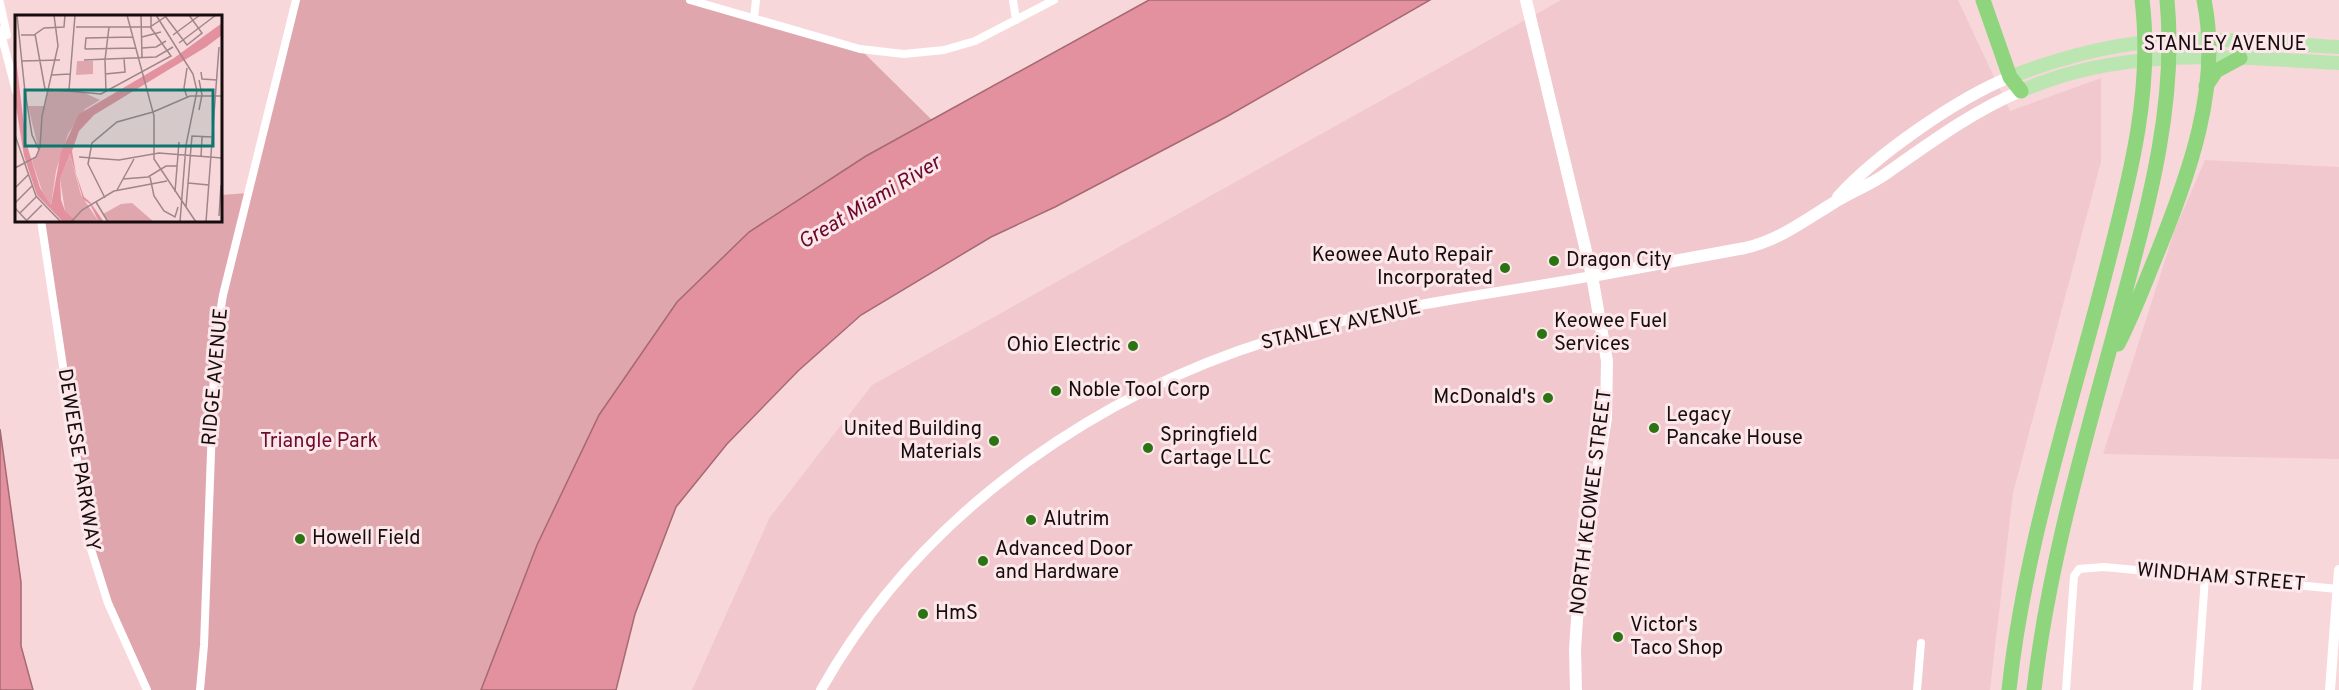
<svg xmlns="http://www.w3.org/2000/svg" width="2339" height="690" font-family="Overpass,sans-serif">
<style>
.built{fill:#f1c8cd}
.green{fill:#dfa6ae}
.water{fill:#e3919e;stroke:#a66973;stroke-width:1.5}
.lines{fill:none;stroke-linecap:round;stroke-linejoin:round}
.minor{stroke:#fff;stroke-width:8}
.tertiary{stroke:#fff;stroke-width:10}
.secondary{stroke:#fff;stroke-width:12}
.primary{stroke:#bce6b1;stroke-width:14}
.motorway{stroke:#8fd57d;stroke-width:15}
.poi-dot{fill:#2c7314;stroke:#fce8ea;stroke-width:2}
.labels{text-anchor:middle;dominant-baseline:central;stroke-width:6;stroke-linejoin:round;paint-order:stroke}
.street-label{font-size:20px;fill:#170c0e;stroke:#fce8ea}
.poi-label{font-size:20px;fill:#170c0e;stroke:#fce8ea;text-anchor:start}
.park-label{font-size:20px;fill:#6e0b2c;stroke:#fce8ea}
.water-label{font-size:21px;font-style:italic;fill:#6c072b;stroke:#fce8ea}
.inset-road{fill:none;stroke:#9e8689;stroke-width:1.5}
.view{fill:#0f766e;fill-opacity:0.15;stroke:#0f766e;stroke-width:3}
.inset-edge{fill:none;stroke:#170c0e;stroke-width:3}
</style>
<rect width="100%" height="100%" fill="#f8d7db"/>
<path class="built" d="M1561 0H1958L2010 111 2101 78V162L2013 493 1990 690H692L770 517 872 385Z
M2205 160 2339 167V459L2103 454 2175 229Z"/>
<path class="green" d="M296 0H690L860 49 932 120 866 156 749 232 677 302 599 415 537 545 481 690H147L98 578 41 221 220 220 221 195 248 193Z"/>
<path class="water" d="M1149 0H1430L1226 117 1055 207 991 237 861 315 798 371 727 444 676 507 635 614 616 690H481L537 545 599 415 677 302 749 232 866 156Z
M0 429 21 582V646L33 690H0Z"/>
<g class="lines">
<path class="minor" d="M690 0 860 49 904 54 944 50 975 41 1054 0
M1013 0 1016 20
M0 3 7 35
M754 18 756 0
M0 30 16 91
M41 220 90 546 108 603 147 690
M200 690 204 645 215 343 223 295 296 0
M1917 690 1921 643
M2066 690 2074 576 2079 569 2104 567 2338 589
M2197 690 2205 578"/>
<path class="tertiary" d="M821 690C923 508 1109 382 1309 329 1399 305 1500 293 1592 276
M2330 690 2339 570"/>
<path class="secondary" d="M1526 0 1592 276 1607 361 1606 418 1579 590 1575 649 1576 690
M1838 197C1876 155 1956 99 2010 77
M1592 276 1745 248C1780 240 1805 220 1835 202 1852 191 1871 185 1887 173 1930 143 1973 111 2021 91"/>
<path class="primary" d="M2010 77C2054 60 2100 47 2147 42 2210 35 2276 44 2339 47
M2021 91C2122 46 2231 57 2339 63"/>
<path class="motorway" d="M1983 0 2010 77 2021 91
M2206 86 2216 71 2240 58
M2118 344C2133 315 2144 285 2156 256 2188 177 2222 87 2204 0
M2009 690C2024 550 2069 413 2104 278 2127 188 2154 94 2142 0
M2034 690C2049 558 2089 428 2123 300 2149 203 2177 102 2167 0"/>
</g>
<g class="poi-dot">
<circle cx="1554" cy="261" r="6"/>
<circle cx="1505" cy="268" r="6"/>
<circle cx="1542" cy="334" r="6"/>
<circle cx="1133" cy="346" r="6"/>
<circle cx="1056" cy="391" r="6"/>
<circle cx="1548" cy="398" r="6"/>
<circle cx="1654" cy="428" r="6"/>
<circle cx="994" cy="441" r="6"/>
<circle cx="1148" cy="448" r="6"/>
<circle cx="1031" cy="520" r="6"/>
<circle cx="300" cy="539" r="6"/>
<circle cx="983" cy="561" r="6"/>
<circle cx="923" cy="614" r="6"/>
<circle cx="1618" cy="637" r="6"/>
</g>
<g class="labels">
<g class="street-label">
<text x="2225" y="45">STANLEY AVENUE</text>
<text transform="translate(1341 326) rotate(-13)">STANLEY AVENUE</text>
<text transform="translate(216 377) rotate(-85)">RIDGE AVENUE</text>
<text transform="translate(78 460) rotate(81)">DEWEESE PARKWAY</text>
<text transform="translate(1592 502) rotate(-83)">NORTH KEOWEE STREET</text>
<text transform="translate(2221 578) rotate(5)">WINDHAM STREET</text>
</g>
<g class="poi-label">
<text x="1493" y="256" text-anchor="end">Keowee Auto Repair<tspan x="1493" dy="23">Incorporated</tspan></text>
<text x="1566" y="261">Dragon City</text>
<text x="1554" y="322">Keowee Fuel<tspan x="1554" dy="23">Services</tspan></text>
<text x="1121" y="346" text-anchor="end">Ohio Electric</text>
<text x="1068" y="391">Noble Tool Corp</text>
<text x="1536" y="398" text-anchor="end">McDonald's</text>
<text x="1666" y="416">Legacy<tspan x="1666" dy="23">Pancake House</tspan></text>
<text x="982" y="430" text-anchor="end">United Building<tspan x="982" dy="23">Materials</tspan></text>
<text x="1160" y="436">Springfield<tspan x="1160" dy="23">Cartage LLC</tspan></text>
<text x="1043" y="520">Alutrim</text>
<text x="312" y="539">Howell Field</text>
<text x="995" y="550">Advanced Door<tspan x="995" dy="23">and Hardware</tspan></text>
<text x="935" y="614">HmS</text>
<text x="1630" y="626">Victor's<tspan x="1630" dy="23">Taco Shop</tspan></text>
</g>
<g class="park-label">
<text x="319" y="442">Triangle Park</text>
</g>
<g class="water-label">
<text transform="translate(870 203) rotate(-31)">Great Miami River</text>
</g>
</g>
<g transform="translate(15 15)">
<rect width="207" height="207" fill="#f8d7db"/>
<path d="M62 46H78V59L61 60ZM33 75H63L85 85 70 94 53 119 41 156 36 190 27 176 17 146 24 136 13 91H30ZM55 139 66 180 84 207H63L50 196 45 164ZM117 188 139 207H93L88 199 106 189Z" fill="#dfa6ae"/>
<path d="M207 8V20L191 32 79 100 64 116 57 136 61 159 69 182 75 187 89 207H84L75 189 68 184 55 139 45 164 46 185 50 196 63 207H48L22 180 9 141 0 85V35L11 127 25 173 36 190 46 137 64 99 159 43Z" fill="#e3919e"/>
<path class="inset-road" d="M2 0 10 77M112 0 139 101V144L181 207M126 0 127 43M141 0 178 59 182 76 171 130 165 207M150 1 172 30 187 18 174 0M61 12H135L153 0M20 19 30 74 86 79 156 41 136 13V0M6 20H19L29 13 49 12 50 0M158 20 185 0M127 22 146 17M164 28 201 0M127 33 141 32 151 26M70 34 71 23 118 22M70 34 121 33M69 45 141 42 158 32M7 46 45 45M172 53 169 73 172 82M186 57 187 64 202 65M90 59 110 57 109 43M37 60 55 59M54 75 60 0M10 76 17 120 24 135M91 77 90 45 94 12M184 95 187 80 184 65M138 97 175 81H207M0 120 21 181 46 207M64 142 104 145 144 138 207 143M186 142 187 122M0 153 21 142 25 132 27 101 43 31 39 0M135 162 139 181 149 196 160 202 163 192M108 164 133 162 151 151H162M173 168 194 170M0 173 14 159M102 175 119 144M160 177 164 127M90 183 73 149 77 128 102 107 138 97M81 187 93 207M0 188 17 171M171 192 177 121 198 122M0 193 13 207M5 198 21 182M204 201 206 170M12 205 27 190M56 207 67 195 99 176 152 166M191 207 204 32"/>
<path class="view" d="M10 75H198V131H10Z"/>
<rect width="207" height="207" class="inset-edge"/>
</g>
</svg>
